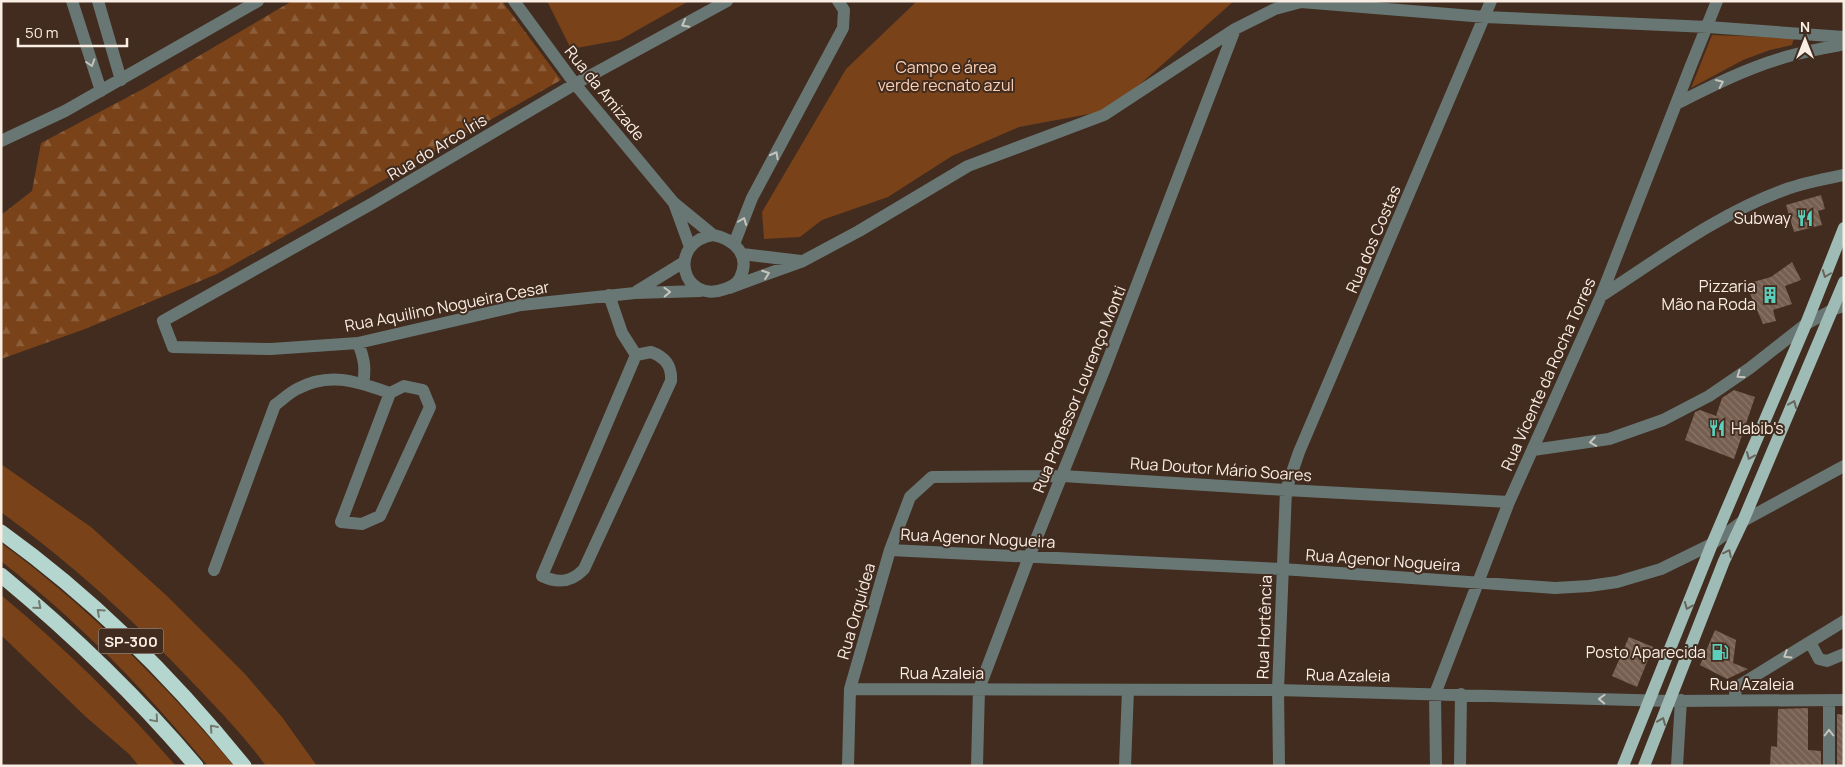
<svg xmlns="http://www.w3.org/2000/svg" width="1845" height="767" font-family="Manrope,sans-serif">
<style>
.green{fill:#794219}
.forest{fill:url(#forest-firs)}
.building{fill:url(#building-back-hatch)}
.lines{fill:none;stroke-linecap:round;stroke-linejoin:round}
.minor{stroke:#697774;stroke-width:12}
.major{stroke:#9fbbb5;stroke-width:12}
.highway{stroke:#b4d6cf;stroke-width:15}
.oneway{stroke:#c7c4bd}
.oneway2{stroke:#67655b}
.oneway3{stroke:#75786e}
.labels{text-anchor:middle;dominant-baseline:central;stroke-width:4;stroke-linejoin:round;paint-order:stroke}
.shield{fill:#412c1f;stroke:#c2b3a9;stroke-width:1}
.shield-label{font-size:15px;font-weight:bold;fill:#faede4}
.park-label{font-size:16px;fill:#fdd1b6;stroke:#412c1f}
.street-label{font-size:16px;fill:#faede4;stroke:#412c1f}
.poi-label{font-size:16px;fill:#faede4;stroke:#412c1f;text-anchor:end}
</style>
<defs>
<pattern id="forest-firs" width="22" height="20" patternUnits="userSpaceOnUse" patternTransform="scale(1.25)"><rect width="22" height="20" fill="#794219"/><path d="M5 1l3.5 6h-7zM16 11l3.5 6h-7z" fill="#8d5e3a"/></pattern>
<pattern id="building-back-hatch" width="6" height="6" patternUnits="userSpaceOnUse" patternTransform="scale(1.25)"><rect width="6" height="6" fill="#765f50"/><path d="M-1 5l2 2M0 0l6 6M5-1l2 2" fill="none" stroke="#8a7669"/></pattern>
</defs>
<rect width="100%" height="100%" fill="#412c1f"/>
<path class="green" d="M547 1H689L620 40 571 49Z
M917 1H1234L1111 110 1019 127 952 156 888 197 822 220 800 237 764 239 762 212 846 69Z
M1712 35 1794 38 1792 45 1770 50 1743 60 1691 88Z
M1 464 91 527 167 596 245 674 282 717 317 766H266C244 736 219 710 193 683 134 620 71 563 1 512Z
M1 543C88 607 164 683 234 766H208C167 717 124 669 77 626 53 603 27 582 1 561Z
M1 595C64 647 122 704 176 766H139L129 754 86 717 1 635Z"/>
<path class="forest" d="M292 1H502L561 80 217 274 85 329 1 359V215L32 191 41 143 143 89Z"/>
<path class="building" d="M1821 195 1825 209 1818 211 1822 225 1794 232 1786 205Z
M1792 262 1801 280 1785 286 1792 304 1773 310 1776 321 1763 324 1746 284 1771 277Z
M1734 390 1755 397 1734 459 1685 440 1695 412 1700 410 1716 416 1722 398Z
M1715 630 1736 640 1733 663 1748 669 1727 679 1700 665Z
M1629 637 1653 647 1637 687 1612 676Z
M1808 708V750L1821 751V766H1770L1771 746 1777 747 1778 709Z
M1837 714 1844 715V766H1837Z"/>
<g class="lines">
<path class="minor" d="M72 1 101 91
M98 1 121 80
M514 1 575 84 674 203 713 235
M1676 104C1710 87 1743 70 1779 59 1800 52 1822 49 1844 44
M1 141 65 111 258 1
M674 203 690 247
M713 235C735 239 751 256 740 278 737 284 731 287 725 289 681 305 667 242 713 235Z
M734 244 752 198 843 28 844 10 838 1
M742 254 801 261
M729 288 803 261 859 231 968 166 1104 115 1235 29 1275 9 1301 2 1485 17 1708 27 1844 37
M637 291 684 262
M700 291 635 293 521 305 358 343 271 349 173 347 163 321 373 203 575 84 727 1
M609 295 622 333 636 355
M1601 296C1660 258 1718 214 1784 190 1803 183 1824 179 1844 175
M358 343C364 358 366 368 363 384
M651 352C665 357 672 366 671 381L584 569C572 582 559 584 542 576L636 355Z
M404 386 423 390 430 407 380 516 362 524 341 522 390 393Z
M1533 450 1609 439 1663 420 1709 396 1750 368 1806 324 1834 309 1844 306
M890 550 1282 569 1555 588 1589 586 1617 582 1661 569 1712 544 1743 521 1844 466
M214 570 275 405C282 400 289 393 297 389 330 371 358 382 390 393
M1810 642 1819 659 1827 661 1844 654
M850 689 1278 690 1670 701 1844 700
M1736 700 1735 691 1740 685 1844 621
M848 766 850 689 890 550 910 497 932 477 1063 476 1286 490 1509 502
M977 766 979 689 1029 557 1105 368 1235 29
M1125 766 1128 690
M1279 766 1278 690 1286 490 1299 452 1491 1
M1436 766 1435 694 1509 502 1601 296 1690 68 1717 1
M1460 766 1461 694
M1677 766 1681 700
M1829 766V700"/>
<path class="major" d="M1623 766 1712 544 1806 324 1844 228
M1644 766 1724 561 1743 521 1844 282"/>
<path class="highway" d="M1 532C93 598 173 678 244 766
M1 575C71 633 137 696 196 766"/>
</g>
<defs><path id="oneway-chevron" d="M-2-3.5L2.5 0L-2 3.5" fill="none" stroke-width="1.6" stroke-linecap="round" stroke-linejoin="round" transform="scale(1.25)"/></defs>
<g class="oneway">
<use href="#oneway-chevron" transform="translate(685 24) rotate(152)"/>
<use href="#oneway-chevron" transform="translate(91 63) rotate(72)"/>
<use href="#oneway-chevron" transform="translate(1720 83) rotate(-25)"/>
<use href="#oneway-chevron" transform="translate(775 155) rotate(-62)"/>
<use href="#oneway-chevron" transform="translate(743 221) rotate(-69)"/>
<use href="#oneway-chevron" transform="translate(766 274) rotate(-20)"/>
<use href="#oneway-chevron" transform="translate(667 292) rotate(-2)"/>
<use href="#oneway-chevron" transform="translate(1740 375) rotate(145)"/>
<use href="#oneway-chevron" transform="translate(1593 442) rotate(172)"/>
<use href="#oneway-chevron" transform="translate(1787 655) rotate(148)"/>
<use href="#oneway-chevron" transform="translate(1602 699) rotate(-178)"/>
<use href="#oneway-chevron" transform="translate(1829 733) rotate(-90)"/>
</g>
<g class="oneway2">
<use href="#oneway-chevron" transform="translate(1826 274) rotate(111)"/>
<use href="#oneway-chevron" transform="translate(1793 404) rotate(-67)"/>
<use href="#oneway-chevron" transform="translate(1750 456) rotate(113)"/>
<use href="#oneway-chevron" transform="translate(1728 553) rotate(-64)"/>
<use href="#oneway-chevron" transform="translate(1688 606) rotate(112)"/>
<use href="#oneway-chevron" transform="translate(1662 721) rotate(-68)"/>
</g>
<g class="oneway3">
<use href="#oneway-chevron" transform="translate(38 606) rotate(41)"/>
<use href="#oneway-chevron" transform="translate(100 612) rotate(-138)"/>
<use href="#oneway-chevron" transform="translate(155 719) rotate(49)"/>
<use href="#oneway-chevron" transform="translate(213 728) rotate(-131)"/>
</g>
<defs>
<g id="restaurant-bare" transform="scale(1.35)"><path d="M-5-6h1v4h1v-4h1v4h1v-4h1v5L-1.5 .5V6h-2V.5L-5-1ZM5-6V6H3V1.5H1.5Q1.5-4 5-6Z" fill="#5bcebc" stroke="#412c1f" stroke-width="2.5" paint-order="stroke"/></g>
<g id="building-bare" transform="scale(1.35)"><path d="M-4-6H4V6H1V3H-1V6H-4ZM-2.5-4.3h1.7v1.8h-1.7ZM.8-4.3h1.7v1.8H.8ZM-2.5-1h1.7V.8h-1.7ZM.8-1h1.7V.8H.8Z" fill="#5bcebc" stroke="#412c1f" stroke-width="2.5" paint-order="stroke"/></g>
<g id="fuel-bare" transform="scale(1.35)"><path d="M-5.5-6h7V0h2V4h1.3V-2.5L3-4.5l.8-.8L6-3V5H2.5V1h-1V6h-7ZM-4.2-4.7v3.2H.2V-4.7Z" fill="#5bcebc" stroke="#412c1f" stroke-width="2.5" paint-order="stroke"/></g>
</defs>
<g fill-rule="evenodd">
<use href="#restaurant-bare" x="1805" y="218"/>
<use href="#building-bare" x="1770" y="295"/>
<use href="#restaurant-bare" x="1717" y="428"/>
<use href="#fuel-bare" x="1720" y="652"/>
</g>
<g class="labels">
<rect class="shield" x="98.5" y="628.5" width="65" height="25" rx="4"/>
<g class="shield-label">
<text x="131" y="641">SP-300</text>
</g>
<g class="park-label">
<text x="946" y="67">Campo e área<tspan x="946" dy="18">verde recnato azul</tspan></text>
</g>
<g class="street-label">
<text transform="translate(605 93) rotate(51)">Rua da Amizade</text>
<text transform="translate(437 147) rotate(-31)">Rua do Arco Íris</text>
<text transform="translate(1373 239) rotate(-67)">Rua dos Costas</text>
<text transform="translate(447 306) rotate(-11)">Rua Aquilino Nogueira Cesar</text>
<text transform="translate(1548 374) rotate(-66)">Rua Vicente da Rocha Torres</text>
<text transform="translate(1079 389) rotate(-68)">Rua Professor Lourenço Monti</text>
<text transform="translate(1221 469) rotate(4)">Rua Doutor Mário Soares</text>
<text transform="translate(978 538) rotate(3)">Rua Agenor Nogueira</text>
<text transform="translate(1383 560) rotate(4)">Rua Agenor Nogueira</text>
<text transform="translate(856 611) rotate(-74)">Rua Orquídea</text>
<text transform="translate(1264 627) rotate(-88)">Rua Hortência</text>
<text x="942" y="673">Rua Azaleia</text>
<text transform="translate(1348 675) rotate(1)">Rua Azaleia</text>
<text x="1752" y="684">Rua Azaleia</text>
</g>
<g class="poi-label">
<text x="1791" y="218">Subway</text>
<text x="1756" y="286">Pizzaria<tspan x="1756" dy="18">Mão na Roda</tspan></text>
<text x="1731" y="428" text-anchor="start">Habib's</text>
<text x="1706" y="652">Posto Aparecida</text>
</g>
</g>
<rect width="1845" height="767" fill="none" stroke="#faede4" stroke-width="5"/>
<g transform="translate(1805 40)" stroke="#412c1f" stroke-width="4" paint-order="stroke">
<path d="M0-4L9 19L0 12L-9 19Z" fill="#faede4"/>
<text y="-8" font-size="14" font-weight="bold" text-anchor="middle" fill="#faede4">N</text>
</g>
<path d="M18 38v8h109v-8" fill="none" stroke="#faede4" stroke-width="2.5"/>
<text x="25" y="38" font-size="15" fill="#faede4" stroke="#412c1f" stroke-width="4" paint-order="stroke">50 m</text>
</svg>
